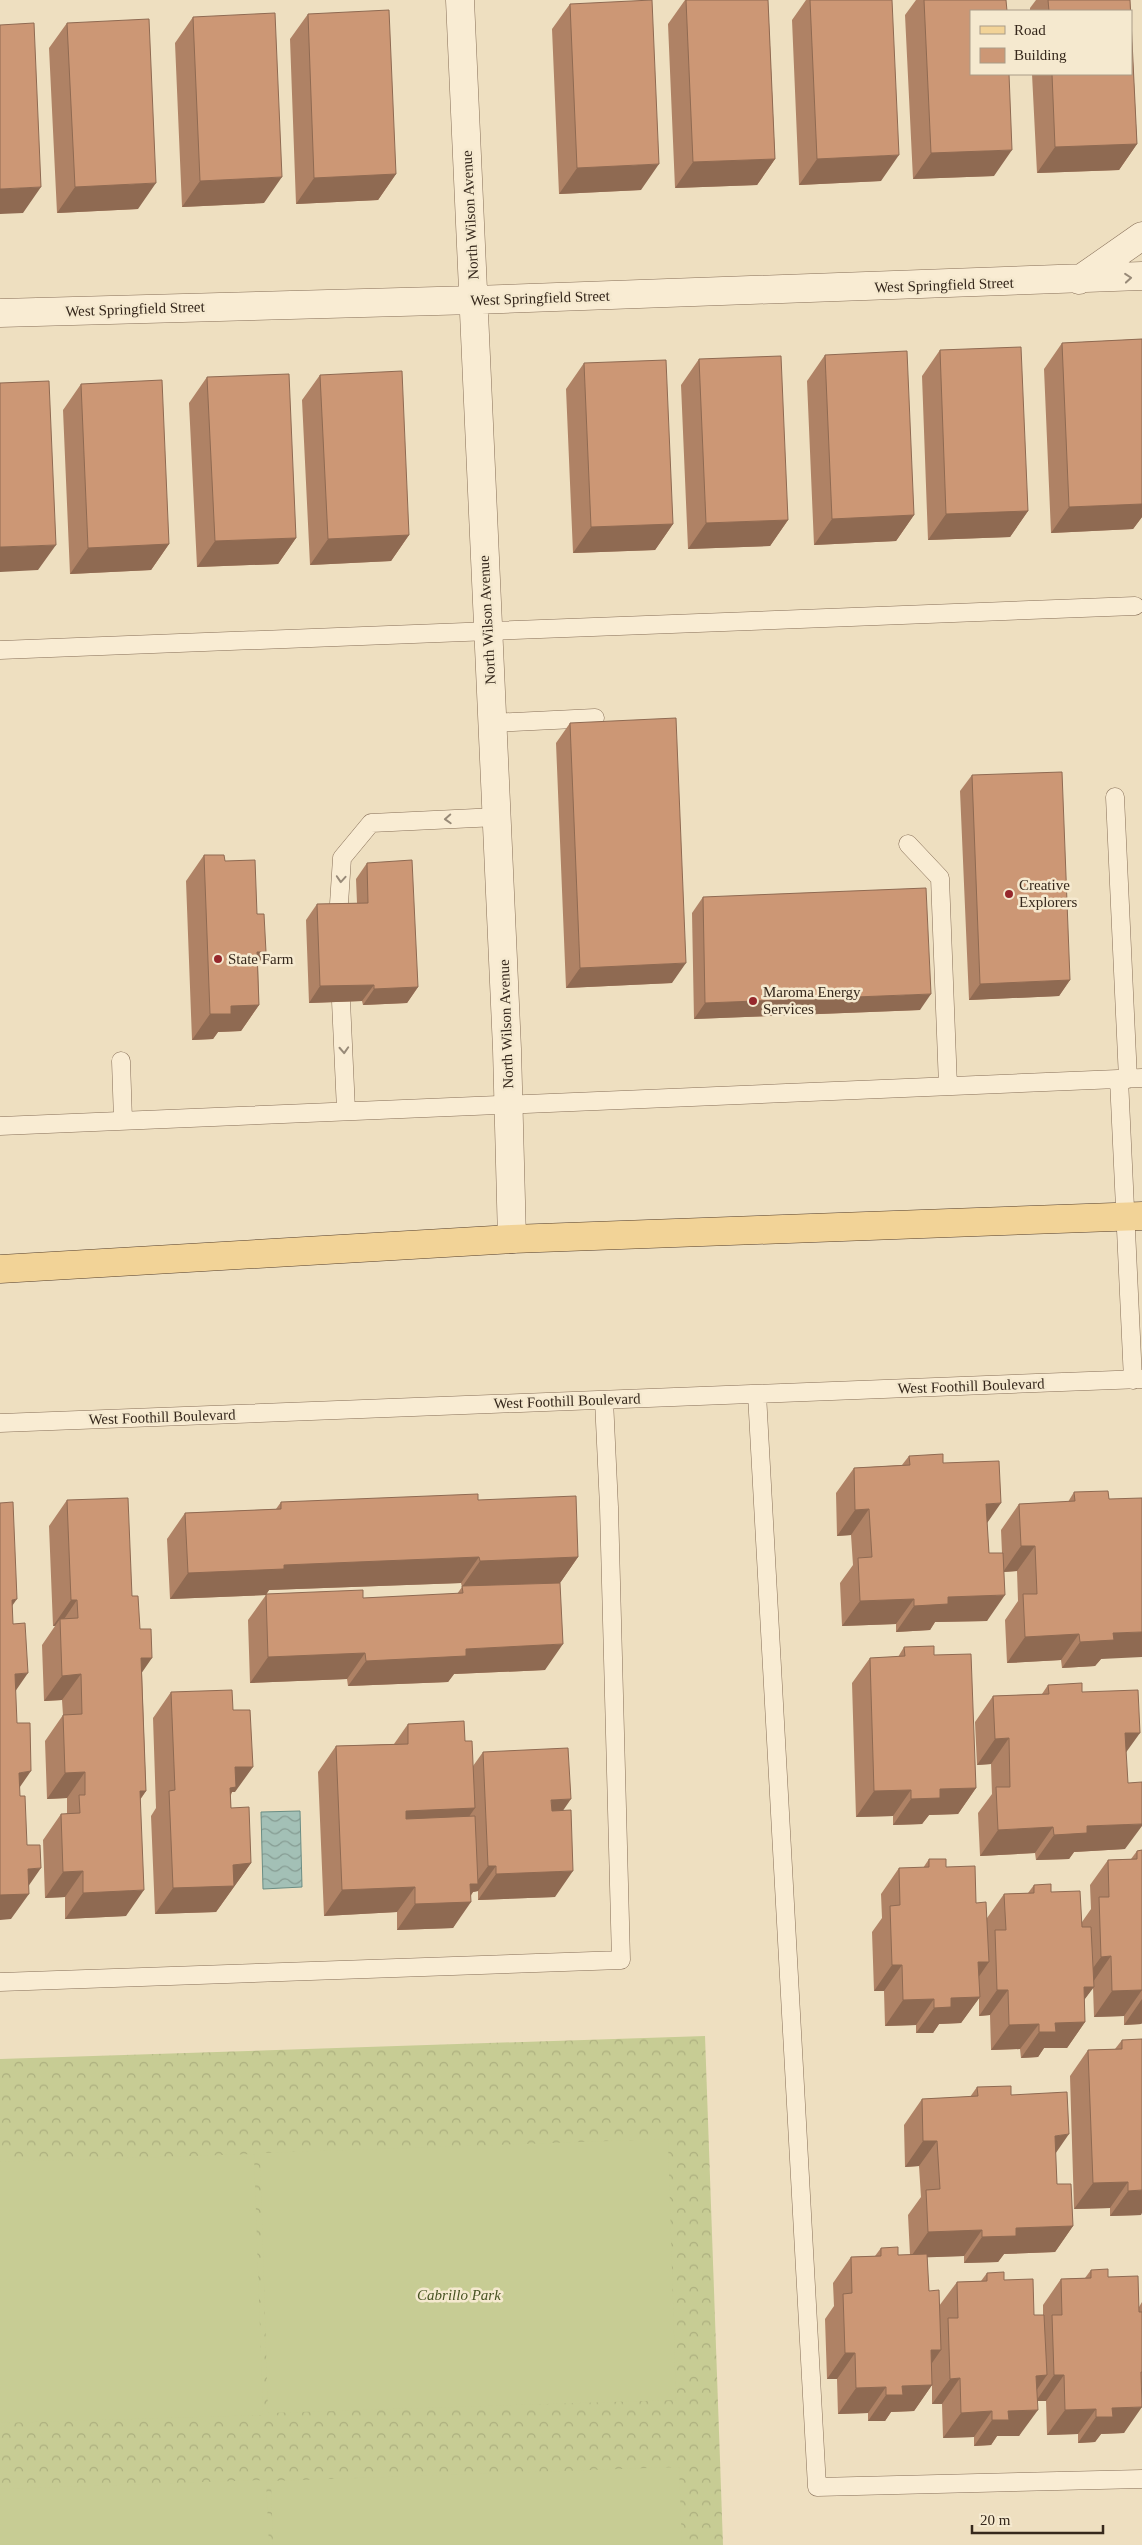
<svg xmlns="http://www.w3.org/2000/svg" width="1142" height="2545" font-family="'Times New Roman',serif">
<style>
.forest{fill:url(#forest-crowns)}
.pitch{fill:#c7cc94}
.water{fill:url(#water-waves);stroke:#6a8d84}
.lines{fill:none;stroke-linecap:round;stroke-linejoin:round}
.service-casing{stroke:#876f58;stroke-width:19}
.minor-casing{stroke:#876f58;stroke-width:29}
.primary-casing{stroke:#543e2c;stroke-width:29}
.service{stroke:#f9ecd3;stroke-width:18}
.minor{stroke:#f9ecd3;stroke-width:28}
.primary{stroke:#f2d397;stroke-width:28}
.wall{fill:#af8265;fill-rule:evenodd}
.shaded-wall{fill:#8f6a52}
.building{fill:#cc9775;stroke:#8f6a52}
.oneway{stroke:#988a78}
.poi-dot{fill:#96282c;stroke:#f5e9cf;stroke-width:2}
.labels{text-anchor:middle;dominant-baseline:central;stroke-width:5;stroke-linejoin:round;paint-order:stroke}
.street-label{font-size:15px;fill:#36281c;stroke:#f5e9cf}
.poi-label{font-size:15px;fill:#36281c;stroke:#f5e9cf;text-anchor:start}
.park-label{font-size:15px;font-style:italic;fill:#485323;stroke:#f5e9cf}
</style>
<defs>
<pattern id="forest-crowns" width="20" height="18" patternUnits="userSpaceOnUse" patternTransform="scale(1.25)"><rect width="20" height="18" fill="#c7cc94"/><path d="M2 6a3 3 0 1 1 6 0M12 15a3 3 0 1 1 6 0" fill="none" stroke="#acaf7f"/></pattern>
<pattern id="water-waves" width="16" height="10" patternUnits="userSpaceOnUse" patternTransform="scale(1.25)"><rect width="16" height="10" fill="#a3c0b6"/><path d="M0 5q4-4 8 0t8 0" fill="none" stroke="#869c93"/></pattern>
</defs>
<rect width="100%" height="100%" fill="#eedfc0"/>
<path class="forest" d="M705 2036 723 2545H0V2059Z"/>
<path class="pitch" d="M668 2139 676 2400 268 2413 260 2153Z
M254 2154 263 2415 0 2423V2162Z
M679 2467 682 2545H273L271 2481Z
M266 2480 269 2545H0V2489Z"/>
<path class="water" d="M300 1811 302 1887 263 1889 261 1812Z"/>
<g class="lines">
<g class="service-casing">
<path id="service" d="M0 650 1135 606
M492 723 595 718
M1115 797 1128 1079
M908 844 940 878 948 1086
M338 919 342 858 371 823 497 817
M341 1001 346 1110
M121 1061 123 1120
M1119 1079 1133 1380
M0 1126 1142 1078
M757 1394 817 2487 1142 2479
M0 1423 1142 1379
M0 1982 621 1960 609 1507 604 1400"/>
</g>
<g class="minor-casing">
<path id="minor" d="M460 0 507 1049 512 1239
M1079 280 1142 236
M0 313 474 300 1142 276"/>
</g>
<g class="primary-casing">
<path id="primary" d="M0 1269 512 1239 1142 1216"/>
</g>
<use href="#service" class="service"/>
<use href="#minor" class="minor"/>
<use href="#primary" class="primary"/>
</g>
<path class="wall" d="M685 0H768L775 159 757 185 675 188 668 24Z
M806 0H892L881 181 799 185 792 20Z
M916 0H924L994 176 913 179 905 15Z
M1036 0H1130L1137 144 1119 170 1037 173 1032 74H1131V11H1030V8Z
M570 4 641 190 559 194 552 29Z
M308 14 396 174 378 200 296 204 290 39Z
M193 17 264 203 182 207 175 43Z
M67 23 138 209 57 213 49 48Z
M1142 339V517L1133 529 1051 533 1044 369 1062 343Z
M940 350 1028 511 1010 537 928 540 922 376Z
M825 355 914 515 896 541 814 545 807 381Z
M699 359 788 520 770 546 688 549 681 385Z
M584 363 673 524 655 550 573 553 566 389Z
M320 375 409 535 391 561 310 565 302 400Z
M207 377 296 538 278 564 197 567 189 403Z
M81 384 169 544 151 570 70 574 63 410Z
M570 723 672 983 566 988 556 743Z
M972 775 1070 980 1059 996 969 1000 960 791Z
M204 855 225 861 257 914 266 952 258 964 259 1005 241 1031 218 1032 213 1039 192 1040 186 881Z
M367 863 418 987 407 1003 363 1005 362 1001 309 1003 306 920 317 904 357 903 356 879Z
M703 897 920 1010 694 1019 692 913Z
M909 1456 943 1463 987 1523 989 1553H1002L1001 1530 1019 1504 1068 1502 1074 1492 1101 1659 1095 1666 1062 1668 1061 1660 1007 1663 1005 1620 1018 1601 1017 1571 1004 1572 987 1621 935 1622 930 1630 896 1632V1624L842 1626 840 1583 853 1565 851 1535 837 1536 836 1493 854 1468 902 1465Z
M67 1500 132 1596 142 1673 146 1791 140 1800 126 1916 65 1919V1897L45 1898 43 1840 61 1814H66L67 1813V1798L47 1799 45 1741 63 1715 62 1700 44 1701 42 1645 55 1626H53L49 1526Z
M478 1500 578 1557 560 1583 545 1670 454 1674 448 1682 348 1686 347 1679 250 1683 248 1620 266 1595 170 1599 167 1539 185 1513 276 1509 281 1502ZM461 1583 462 1587 457 1594 363 1598 266 1594 269 1590Z
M904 1647 934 1655 976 1788 958 1814 929 1815 922 1824 893 1825V1816L856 1817 852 1683 870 1658 898 1657Z
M1048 1685 1082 1692 1126 1752 1125 1849 1074 1852 1069 1859 1036 1860 1035 1853 980 1856 978 1813 992 1794 991 1764 977 1765 975 1722 993 1696 1042 1694Z
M171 1692 235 1792H232L231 1795V1808L251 1863 216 1912 155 1914 151 1816 156 1808 153 1718Z
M408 1724 465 1741 473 1766 483 1752 563 1811 555 1897 478 1900V1891L473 1892 453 1928 397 1930V1912L324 1916 318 1772 336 1746 394 1744Z
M1142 1850V2023L1141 2024 1124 2025V2016L1094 2017 1093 1987 1084 2000 1085 2022 1067 2048H1044L1038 2057 1021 2058 1020 2049 991 2050 990 2015 979 2016V1998L961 2023 939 2024 933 2033H916V2025L885 2026 884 1991H874L872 1932 882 1918 881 1894 899 1868H923L929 1859 946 1867 976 1903 987 1918 1004 1894 1028 1893 1034 1885 1051 1892 1082 1922 1091 1909 1090 1885 1108 1860 1131 1859 1137 1851Z
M1122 2040 1141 2215 1110 2216V2208L1074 2209 1070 2076 1088 2050 1115 2049Z
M977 2087 1011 2095 1055 2154 1057 2184 1073 2226 1055 2252 1004 2254 998 2262 964 2263V2256L927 2257 929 2291 939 2306 957 2282 981 2281 987 2273 1004 2280 1034 2315H1043V2305L1061 2279 1085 2278 1091 2270 1108 2277 1139 2307 1142 2302V2384L1124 2433 1101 2434 1095 2442 1078 2443V2434L1047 2435 1046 2401H1037L1019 2436H997L991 2445 974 2446V2437L943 2438 942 2404H932V2385L914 2411 891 2412 885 2421H868V2413L838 2414 837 2379H827L825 2319 834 2306 833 2283 851 2257 875 2256 881 2248 898 2255H910L908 2215 921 2197 919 2166 905 2167 904 2125 922 2099 970 2097Z"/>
<path class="shaded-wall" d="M1137 144 1119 170 1037 173 1055 147Z
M1012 150 994 176 913 179 931 153Z
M899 155 881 181 799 185 817 159Z
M775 159 757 185 675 188 693 162Z
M659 164 641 190 559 194 577 168Z
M396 174 378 200 296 204 314 178Z
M282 177 264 203 182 207 200 181Z
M156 183 138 209 57 213 75 187Z
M41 187 23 213 0 214V189Z
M1142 504V517L1133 529 1051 533 1069 507Z
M1028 511 1010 537 928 540 946 514Z
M914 515 896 541 814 545 832 519Z
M788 520 770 546 688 549 706 523Z
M673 524 655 550 573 553 591 527Z
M409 535 391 561 310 565 328 539Z
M296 538 278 564 197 567 215 541Z
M169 544 151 570 70 574 88 548Z
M56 545 38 570 0 572V547Z
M257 952H266L248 978Z
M686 963 672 983 566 988 580 968Z
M1070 980 1059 996 969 1000 980 984Z
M374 985 362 1001 309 1003 320 986Z
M418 987 407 1003 363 1005 374 989Z
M931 994 920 1010 694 1019 705 1003Z
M259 1005 241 1031 218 1032 213 1039 192 1040 210 1014 231 1006Z
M1001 1503 983 1529 986 1504Z
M869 1509 851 1535 837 1536 855 1510Z
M1021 1546H1035L1017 1571 1003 1572Z
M479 1557 461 1583 269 1590 266 1595 170 1599 188 1573 284 1565Z
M578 1557 560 1583 462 1587 480 1561Z
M1005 1595 987 1621 935 1622 930 1630 896 1632 914 1606 948 1597Z
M17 1599 0 1623 12 1600Z
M914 1599 896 1624 842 1626 860 1601Z
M71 1600H77L60 1625V1619L55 1626H53Z
M1142 1632V1657L1101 1659 1095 1666 1062 1668 1080 1642 1113 1633Z
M1079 1634 1061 1660 1007 1663 1025 1637Z
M563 1644 545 1670 454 1674 448 1682 348 1686 366 1661 466 1649Z
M365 1653 347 1679 250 1683 268 1657Z
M141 1658H152L134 1684Z
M28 1673 10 1699 15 1674Z
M81 1674 62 1700 44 1701 62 1676Z
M1125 1733H1140L1122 1758Z
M1009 1738 991 1764 977 1765 995 1739Z
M235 1767H253L235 1792H232L218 1813Z
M31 1771 13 1797 19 1773Z
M85 1772 67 1798 47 1799 65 1773Z
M976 1788 958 1814 929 1815 922 1824 893 1825 911 1799 940 1789Z
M911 1790 893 1816 856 1817 874 1791Z
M140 1791H146L128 1816Z
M571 1799 553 1825 551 1800Z
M475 1808 457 1834 388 1837 406 1811Z
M1142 1824V1826L1125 1849 1074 1852 1069 1859 1036 1860 1054 1835 1087 1826Z
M1053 1827 1035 1853 980 1856 998 1830Z
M251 1863 216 1912 155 1914 173 1888 233 1865Z
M488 1866H496L478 1891 473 1892 465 1902H471L453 1928 397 1930 415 1904 470 1884H475Z
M41 1868 23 1894H29L11 1919 0 1920V1895L28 1869Z
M83 1871 65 1897 45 1898 63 1872Z
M573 1871 555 1897 478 1900 496 1874Z
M415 1887 397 1912 324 1916 342 1890Z
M144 1890 126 1916 65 1919 83 1893Z
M1111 1956 1093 1982H1083L1101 1957Z
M978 1962H989L971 1988Z
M892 1965H902L884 1991H874Z
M1084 1987H1094L1075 2012Z
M997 1990H1008L990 2015 979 2016Z
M1142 1990 1124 2016 1094 2017 1112 1991Z
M980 1997 961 2023 939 2024 933 2033H916L934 2008 951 1998Z
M934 1999 916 2025 885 2026 903 2000Z
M1142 1999V2023L1141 2024 1124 2025Z
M1085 2022 1067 2048H1044L1038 2057 1021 2058 1039 2032 1055 2023Z
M1039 2024 1020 2049 991 2050 1009 2025Z
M1069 2134 1051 2160 1055 2136Z
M923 2141H937L919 2166 905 2167Z
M1128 2182 1110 2208 1074 2209 1093 2183Z
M1142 2190V2213L1141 2215 1110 2216 1128 2191Z
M1073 2226 1055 2252 1004 2254 998 2262 964 2263 982 2237 1016 2228Z
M982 2230 964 2256 910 2258 928 2232Z
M931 2350H941L923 2376Z
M845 2353H855L837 2379H827Z
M1047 2375 1029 2401 1036 2376Z
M1054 2375H1064L1046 2401H1036Z
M960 2378 942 2404H932L950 2379Z
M932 2385 914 2411 891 2412 885 2421H868L886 2395 902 2386Z
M886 2387 868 2413 838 2414 856 2388Z
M1142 2407 1124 2433 1101 2434 1095 2442 1078 2443 1096 2417 1112 2408Z
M1096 2409 1078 2434 1047 2435 1065 2410Z
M1038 2410 1019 2436H997L991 2445 974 2446 992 2420 1008 2411Z
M992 2411 974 2437 943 2438 961 2413Z"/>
<path class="building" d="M652 0 659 164 577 168 570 4Z
M686 0H768L775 159 693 162Z
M810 0H892L899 155 817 159Z
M924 0H1006L1007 11H971V74H1009L1012 150 931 153Z
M1048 0H1130L1137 144 1055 147 1052 74H1131V11H1049Z
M389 10 396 174 314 178 308 14Z
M275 13 282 177 200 181 193 17Z
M149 19 156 183 75 187 67 23Z
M34 23 41 187 0 189V25Z
M1142 339V504L1069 507 1062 343Z
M1021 347 1028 511 946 514 940 350Z
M907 351 914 515 832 519 825 355Z
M781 356 788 520 706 523 699 359Z
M666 360 673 524 591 527 584 363Z
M402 371 409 535 328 539 320 375Z
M289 374 296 538 215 541 207 377Z
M162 380 169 544 88 548 81 384Z
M49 381 56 545 0 547V383Z
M676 718 686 963 580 968 570 723Z
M1062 772 1070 980 980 984 972 775Z
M204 855H224L225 861 255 860 257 914H264L266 952H257L259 1005 231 1006V1014H210Z
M412 860 418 987 374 989V985L320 986 317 904 368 903 367 863Z
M926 888 931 994 705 1003 703 897Z
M943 1454V1463L999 1461 1001 1503 986 1504 989 1553H1003L1005 1595 948 1597V1604L914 1606V1599L860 1601 858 1558 872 1557 869 1509 855 1510 854 1468 910 1465 909 1456Z
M1108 1491 1109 1499 1142 1498V1632L1113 1633 1114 1640 1080 1642 1079 1634 1025 1637 1023 1594H1037L1035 1546H1021L1019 1504 1075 1501 1074 1492Z
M478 1494V1500L576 1496 578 1557 480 1561 479 1557 284 1565V1569L188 1573 185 1513 281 1509V1502Z
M128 1498 132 1596H138L140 1629H151L152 1658H141L146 1791H140L144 1890 83 1893V1871L63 1872 61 1814 80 1813 79 1795H85V1772L65 1773 63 1715 82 1714 81 1674 62 1676 60 1619 78 1618 77 1600H71L67 1500Z
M13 1502 17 1599 12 1600 13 1624 25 1623 28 1673 15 1674 17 1723H30L31 1771 19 1773 20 1796H25L27 1845H40L41 1868 28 1869 29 1894 0 1895V1503Z
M560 1583 563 1644 466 1649V1656L366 1661 365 1653 268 1657 266 1594 363 1590V1598L463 1593 462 1586Z
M934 1646V1655L971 1654 976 1788 940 1789V1798L911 1799V1790L874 1791 870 1658 905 1656 904 1647Z
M1082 1683V1692L1138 1690 1140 1733H1125L1128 1783 1142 1782V1824L1087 1826V1833L1054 1835 1053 1827 998 1830 996 1787H1010L1009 1738 995 1739 993 1696 1049 1694 1048 1685Z
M232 1690 233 1710H250L253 1767H235L236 1787 230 1788 231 1808 249 1807 251 1863 233 1865 234 1886 173 1888 169 1791 175 1790 171 1692Z
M464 1721 465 1741H472L475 1808 406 1811V1819L475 1816 478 1884H470L471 1902 415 1904V1887L342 1890 336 1746 408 1744V1724Z
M568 1748 571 1799 551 1800 552 1811 571 1810 573 1871 496 1874V1866H488L483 1752Z
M1142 1850V1990L1112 1991 1111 1956 1101 1957 1099 1897H1109L1108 1860 1137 1859V1851Z
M929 1859H946V1867L975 1866 976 1903 986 1902 989 1962H978L980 1997 951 1998V2007L934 2008V1999L903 2000 902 1965H892L890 1906 900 1905 899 1868 929 1867Z
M1051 1884V1892L1080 1891 1082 1927H1091L1094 1987H1084L1085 2022 1055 2023 1056 2032H1039V2024L1009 2025 1008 1990H997L995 1930H1006L1004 1894 1034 1893V1885Z
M1142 2039V2190L1128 2191V2182L1093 2183 1088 2050 1122 2049V2040Z
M1011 2086V2095L1067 2092 1069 2134 1055 2136 1057 2184H1071L1073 2226 1016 2228V2236L982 2237V2230L928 2232 926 2190 940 2189 937 2141H923L922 2099 978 2096 977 2087Z
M898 2247V2255L927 2254 929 2291 939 2290 941 2350H931L932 2385 902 2386 903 2395H886V2387L856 2388 855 2353H845L843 2294 852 2293 851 2257 881 2256V2248Z
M1108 2269V2277L1138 2276 1139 2312H1142V2372H1141L1142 2407 1112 2408 1113 2417H1096V2409L1065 2410 1064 2375H1054L1052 2315H1062L1061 2279 1091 2278V2270Z
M1004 2272V2280L1033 2279 1034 2315H1044L1047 2375 1036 2376 1038 2410 1008 2411 1009 2420H992V2411L961 2413 960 2378 950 2379 948 2318H958L957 2282 987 2281V2273Z"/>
<defs><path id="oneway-chevron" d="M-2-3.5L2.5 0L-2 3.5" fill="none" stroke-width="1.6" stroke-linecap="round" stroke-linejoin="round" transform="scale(1.25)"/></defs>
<g class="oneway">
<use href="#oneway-chevron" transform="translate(1128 278) rotate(-5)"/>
<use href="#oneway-chevron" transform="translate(448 819) rotate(177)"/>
<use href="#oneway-chevron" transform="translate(341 879) rotate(94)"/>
<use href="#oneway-chevron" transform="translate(344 1050) rotate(87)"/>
</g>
<g class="poi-dot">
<circle cx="1009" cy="894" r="5"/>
<circle cx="218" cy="959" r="5"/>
<circle cx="753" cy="1001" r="5"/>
</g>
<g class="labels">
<g class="street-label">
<text transform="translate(470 215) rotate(-93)">North Wilson Avenue</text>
<text transform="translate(944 285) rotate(-2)">West Springfield Street</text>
<text transform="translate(540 298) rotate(-2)">West Springfield Street</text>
<text transform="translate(135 309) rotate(-2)">West Springfield Street</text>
<text transform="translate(487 620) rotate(-93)">North Wilson Avenue</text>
<text transform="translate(506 1024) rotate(-92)">North Wilson Avenue</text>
<text transform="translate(971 1386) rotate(-2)">West Foothill Boulevard</text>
<text transform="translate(567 1401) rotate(-2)">West Foothill Boulevard</text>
<text transform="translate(162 1417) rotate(-2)">West Foothill Boulevard</text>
</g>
<g class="poi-label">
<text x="1019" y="885">Creative<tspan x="1019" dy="17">Explorers</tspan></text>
<text x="228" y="959">State Farm</text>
<text x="763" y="992">Maroma Energy<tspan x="763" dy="17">Services</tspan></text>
</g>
<g class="park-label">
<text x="459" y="2295">Cabrillo Park</text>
</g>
</g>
<rect x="970" y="10" width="162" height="65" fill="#f5e9cf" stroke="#a99c87"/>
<rect x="980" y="26" width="25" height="8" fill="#f2d397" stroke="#a99c87"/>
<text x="1014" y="35" font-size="15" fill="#36281c">Road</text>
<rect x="980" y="48" width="25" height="15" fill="#cc9775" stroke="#a99c87"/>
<text x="1014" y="60" font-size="15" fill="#36281c">Building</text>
<path d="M972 2525v8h131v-8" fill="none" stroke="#36281c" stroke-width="2.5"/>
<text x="980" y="2525" font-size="15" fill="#36281c" stroke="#f5e9cf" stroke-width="4" paint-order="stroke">20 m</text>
</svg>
